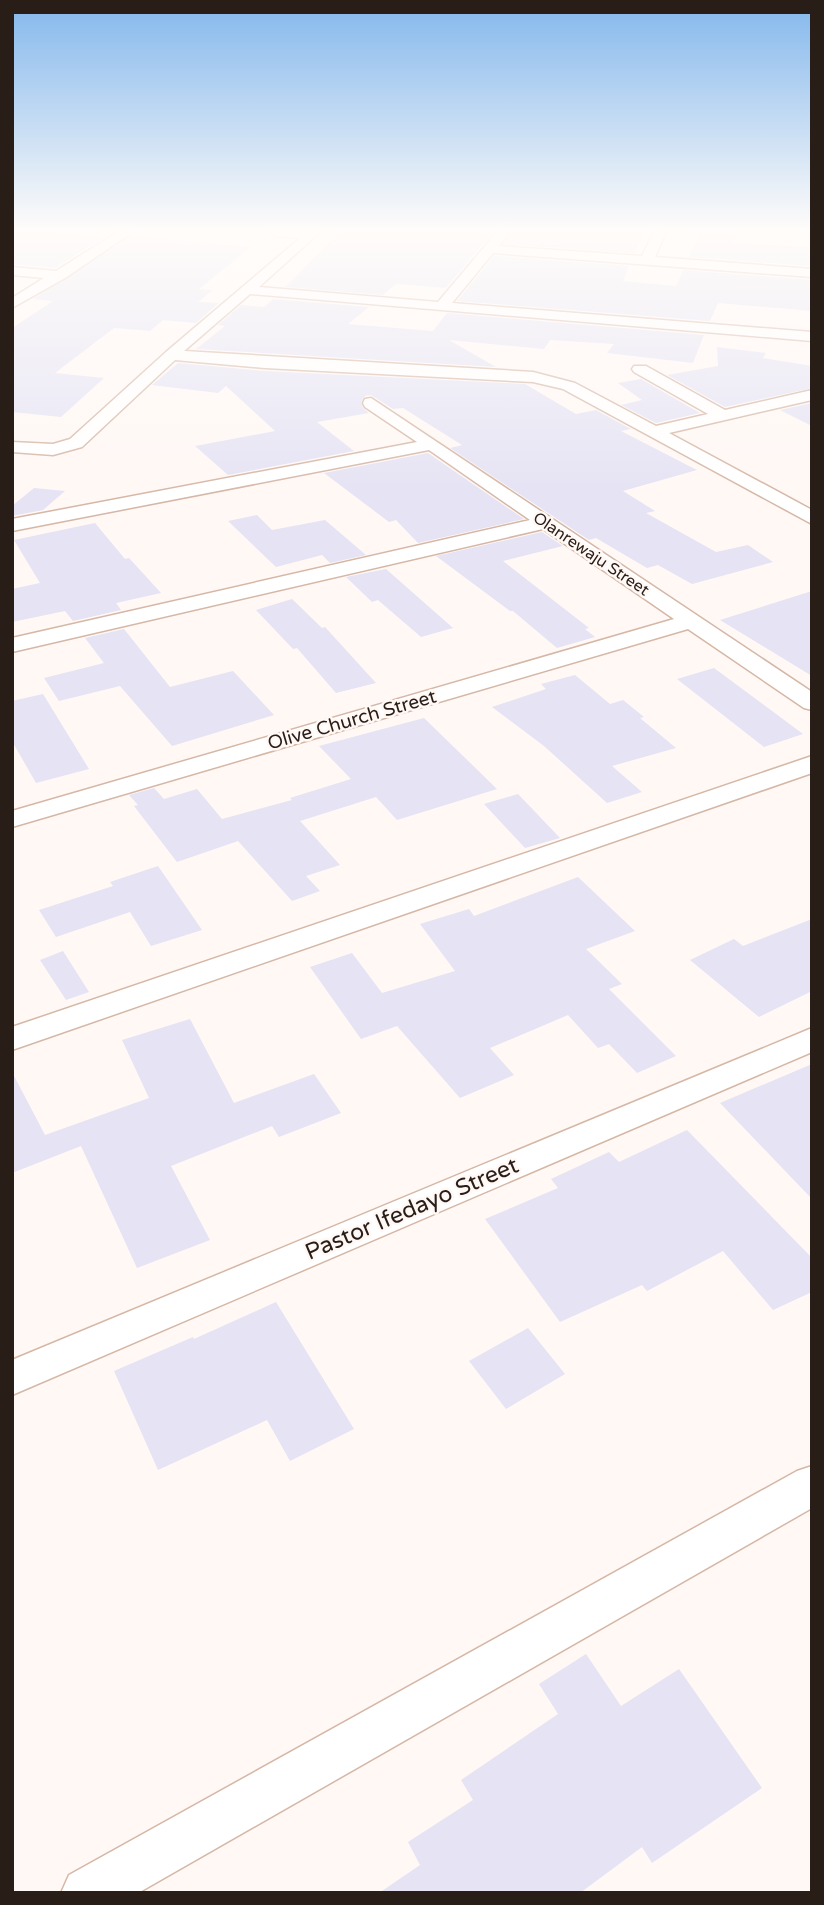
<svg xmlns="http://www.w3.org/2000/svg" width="824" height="1905" font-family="'Varela Round',sans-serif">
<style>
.building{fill:#e5e3f4}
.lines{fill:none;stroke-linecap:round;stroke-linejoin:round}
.street-casing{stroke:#d5b7a6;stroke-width:3}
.street{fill:#fff;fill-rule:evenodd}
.labels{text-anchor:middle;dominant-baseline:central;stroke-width:5;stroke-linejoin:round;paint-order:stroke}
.far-street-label{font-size:16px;fill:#281d17;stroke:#fff8f5}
.street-label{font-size:19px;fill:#281d17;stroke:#fff8f5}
.near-street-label{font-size:23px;fill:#281d17;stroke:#fff8f5}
</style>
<rect width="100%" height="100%" fill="#fff8f5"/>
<path class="building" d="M12 232H55L103 238 55 268 12 264Z
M340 232H493L446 288 396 284 383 295 285 287Z
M511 232H644L635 253 504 244Z
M700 233 736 235 734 243 812 247V266L689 257Z
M132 236 251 247 199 289 213 290 198 302 219 303 196 323 163 320 150 331 114 328 55 373 104 378 61 417 12 412V328L53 301 33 299Z
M494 256 629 266 623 281 676 286 683 270 812 280V311L718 303 710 321 457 301Z
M273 299 369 307 348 324 433 331 447 313 704 335 693 363 607 353 614 344 550 340 544 349 449 340 496 367 196 349 225 326 218 325 241 305 264 307Z
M717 347 766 353 763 358 812 366V388L725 407 667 375 718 366Z
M178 363 265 371 525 384 576 414 596 410 631 429 621 431 697 470 623 491 655 511 646 513 716 552 748 545 773 562 692 584 658 565 647 568 596 538 589 540 450 448 462 445 403 408 393 409 371 395 365 396 361 402 363 408 369 413 317 422 354 451 228 475 195 446 275 431 226 386 218 393 152 385Z
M641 379 700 413 656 423 621 405 642 400 618 383Z
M812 403V426L780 410Z
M428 453 524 519 418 543 396 520 389 522 324 473Z
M34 488 65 491 43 510 12 516V506Z
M257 515 272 530 325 520 366 555 330 563 322 555 276 567 228 521Z
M95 523 125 559 129 558 161 593 116 603 121 610 73 621 65 611 12 622V589L40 583 14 540Z
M542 532 563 546 503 561 589 628 585 629 595 637 557 648 513 611H510L436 556Z
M386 569 453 628 421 637 378 600 372 602 346 577Z
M812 591V676L720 620Z
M292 599 322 628 325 627 376 683 336 693 297 648 293 649 256 610Z
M124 629 170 687 233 671 274 715 172 746 120 686 59 701 44 678 104 663 85 638Z
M714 668 803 734 764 747 677 679Z
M575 675 610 704 623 700 644 717 640 718 676 748 612 766 642 792 607 803 544 746 492 707 546 689 541 684Z
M43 694 89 769 36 783 12 741V701Z
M424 718 497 789 397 820 376 797 300 821 340 865 306 876 320 891 292 901 238 841 177 862 134 806 138 805 129 795 154 788 164 799 197 789 222 819 292 800 290 798 351 779 319 746Z
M518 794 560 838 525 848 484 804Z
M158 866 202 930 151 946 130 912 56 937 39 910 113 886 110 882Z
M578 877 635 931 586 949 622 984 609 989 676 1056 637 1073 609 1044 598 1048 568 1015 490 1048 514 1075 460 1098 397 1026 361 1039 310 967 352 953 382 993 455 971 420 924 469 909 474 916Z
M812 919V991L759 1017 690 960 734 939 743 946Z
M63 951 89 992 66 1000 40 960Z
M190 1019 234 1103 314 1074 341 1113 279 1137 272 1126 171 1166 210 1240 137 1268 81 1146 12 1173V1072L45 1135 149 1098 122 1040Z
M812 1064V1199L720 1103Z
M687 1130 812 1258V1292L773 1310 723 1251 647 1291 642 1285 560 1322 485 1219 558 1188 551 1179 609 1152 619 1162Z
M276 1302 354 1429 290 1461 267 1420 158 1470 114 1371 193 1337 194 1339Z
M528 1328 565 1374 506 1409 469 1361Z
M586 1654 621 1706 679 1669 762 1788 652 1863 642 1847 580 1893H379L420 1865 408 1842 473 1800 461 1780 558 1714 539 1684Z"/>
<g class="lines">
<g class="street-casing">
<path id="street" d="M118 232H133L65 278 12 308V298L44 278 12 275V267L56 271Z
M269 232H320L259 287 438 302 497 232 509 233 499 246 642 256 654 232H666L655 257 812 269V277L493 253 452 303 812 332V341L250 294 184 351 533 372 575 383 656 426 708 414 634 372 632 369 634 366H646L725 410 812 390V400L669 433 812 510V524L563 389 533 382 265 368 175 360 82 447 53 455 12 452V442L53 444 70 439 166 352 300 238 275 236Z
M371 398 812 692V710L804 708 688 629 12 827V811L674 619 543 529 12 652V638L530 520 429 450 12 531V519L417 442 365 407 363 403 365 399Z
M812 756V773L12 1050V1027Z
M812 1028V1052L12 1395V1360Z
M812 1466V1508L138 1893H61L69 1875 797 1471Z"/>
</g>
<use href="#street" class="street"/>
</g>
<linearGradient id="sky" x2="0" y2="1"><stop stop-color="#83b7ec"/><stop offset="0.46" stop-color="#fffcfa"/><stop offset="1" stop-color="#fffcfa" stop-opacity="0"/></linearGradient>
<rect width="824" height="499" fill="url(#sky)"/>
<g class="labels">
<g class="far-street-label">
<text transform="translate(591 554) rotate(34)">Olanrewaju Street</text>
</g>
<g class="street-label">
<text transform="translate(352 720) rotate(-16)">Olive Church Street</text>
</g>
<g class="near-street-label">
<text transform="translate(412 1209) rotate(-23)">Pastor Ifedayo Street</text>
</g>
</g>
<rect width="824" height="1905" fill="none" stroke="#281d17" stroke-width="28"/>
</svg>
